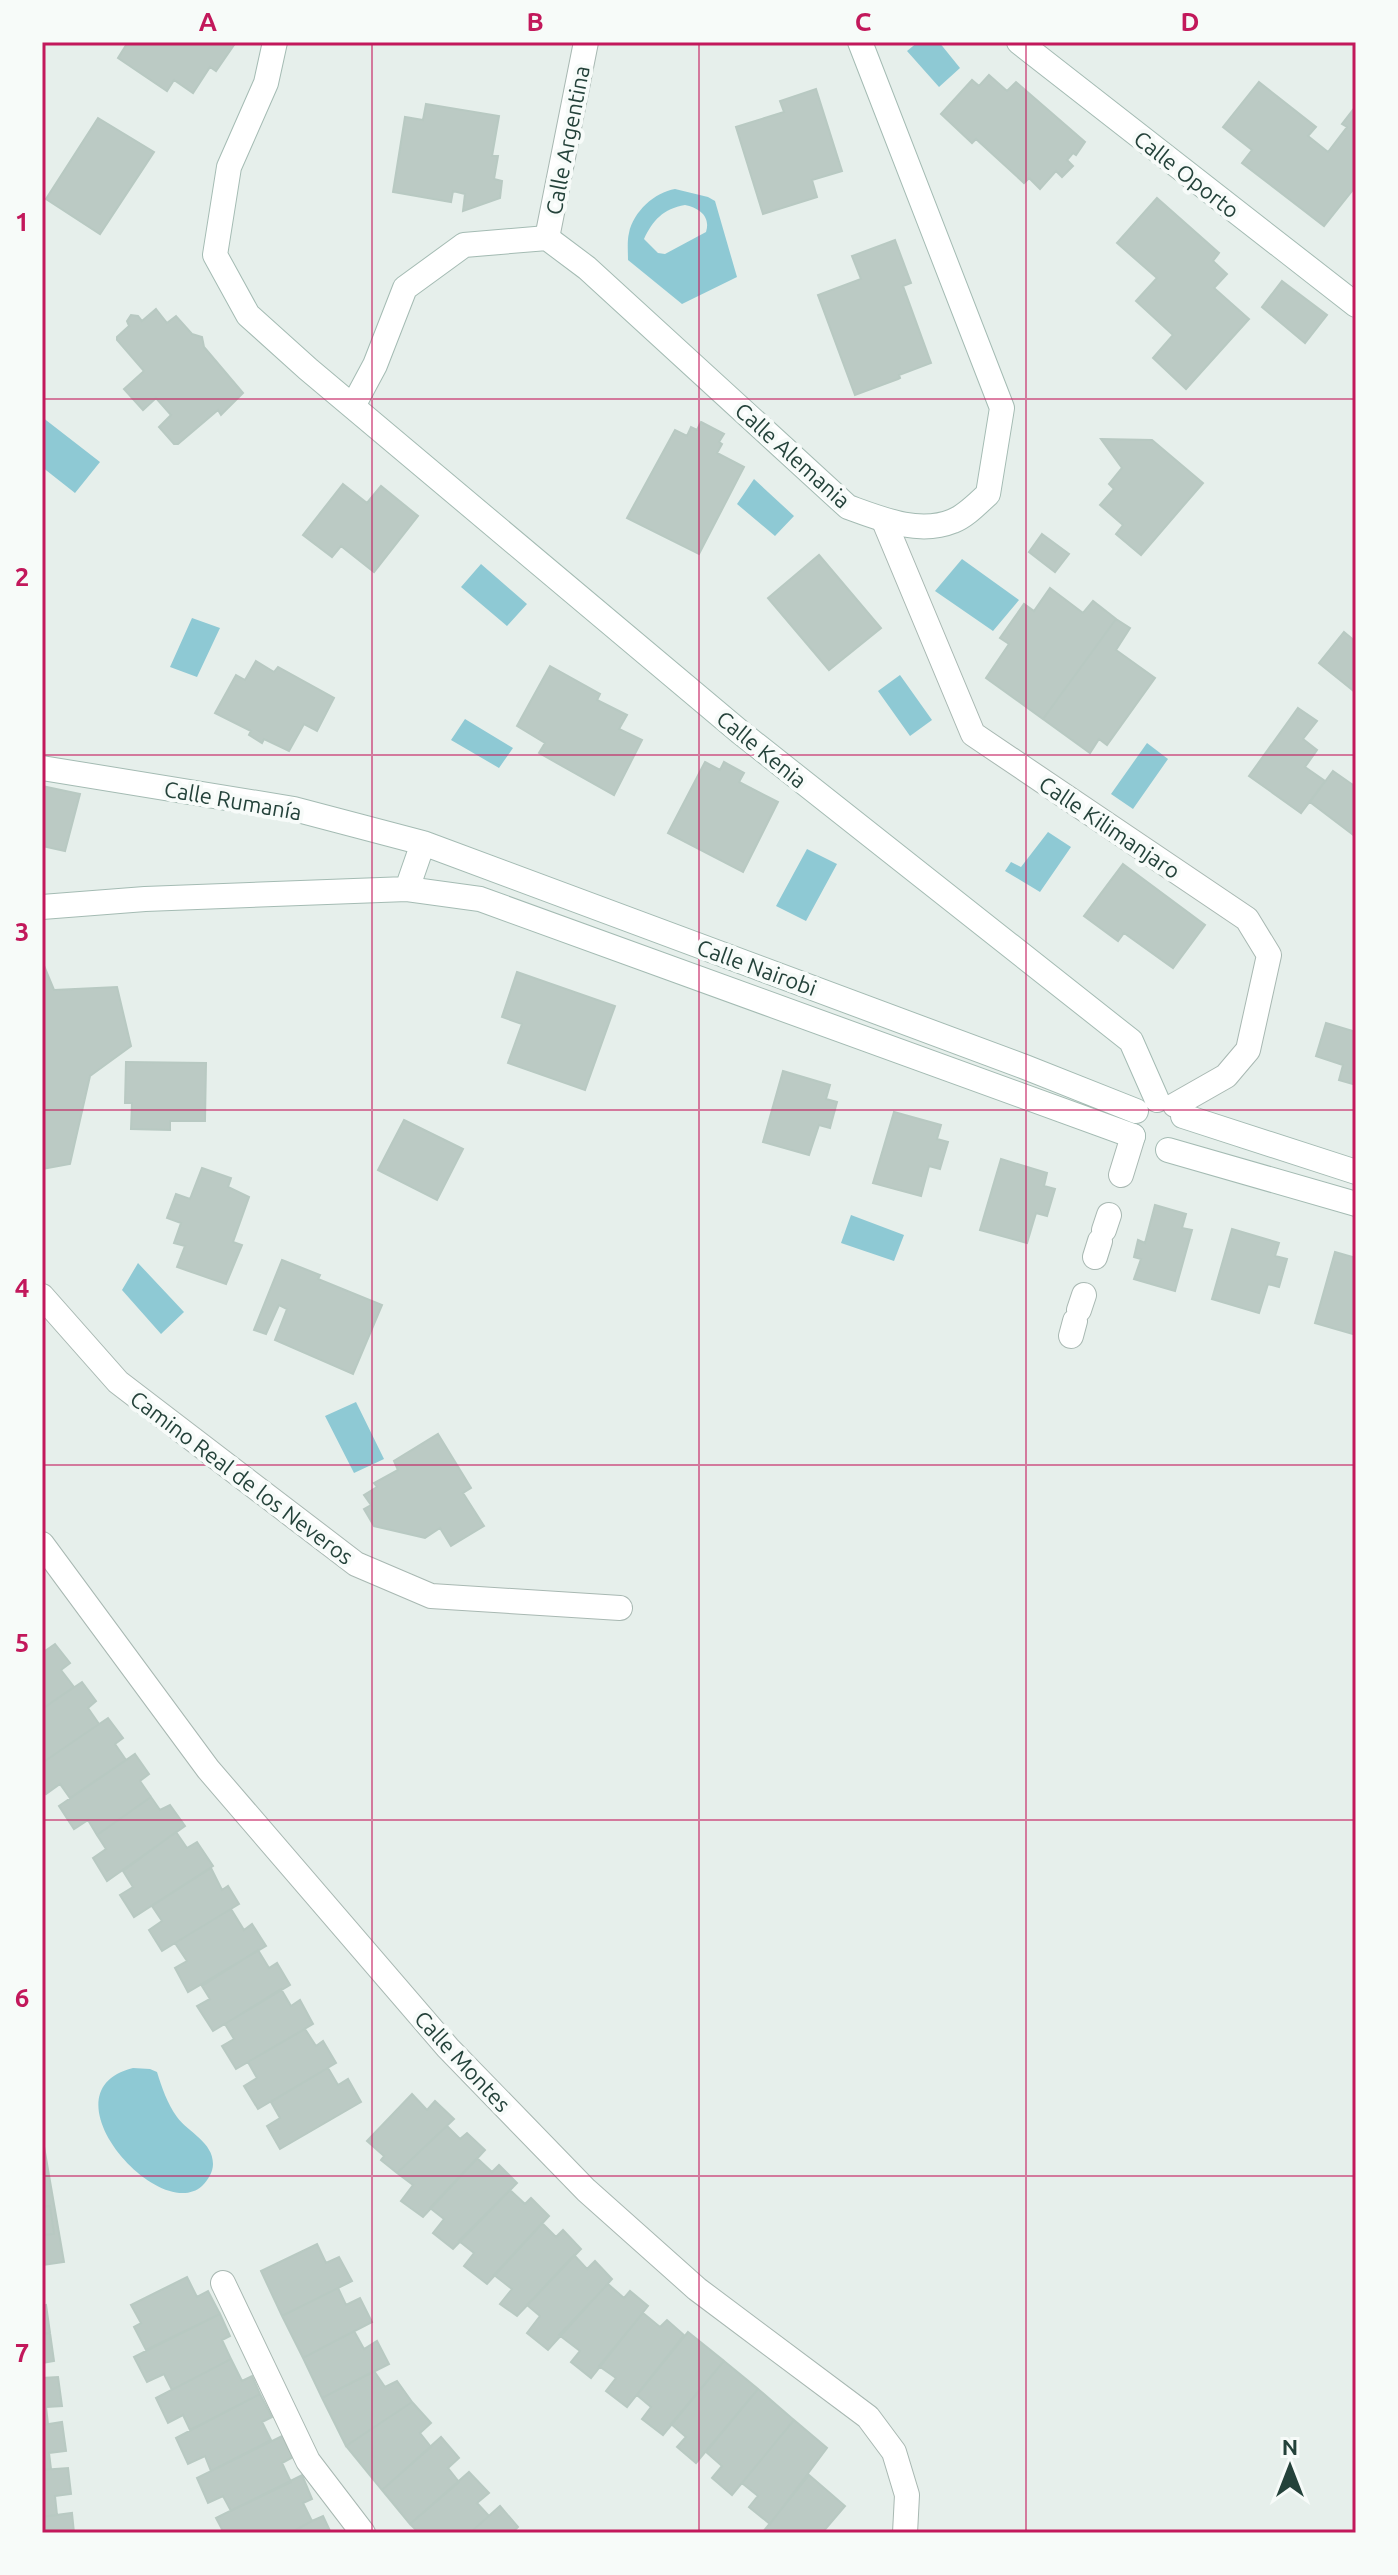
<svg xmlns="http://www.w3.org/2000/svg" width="1398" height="2575" font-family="Ubuntu,sans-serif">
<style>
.water{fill:#8ec9d4;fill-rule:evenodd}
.building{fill:#bbcac4;stroke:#b8c9c2;stroke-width:2}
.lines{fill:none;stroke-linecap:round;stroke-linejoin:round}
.street-casing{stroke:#a8b8b2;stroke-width:26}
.secondary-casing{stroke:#a4bbb3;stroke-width:26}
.street{stroke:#fff;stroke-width:24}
.secondary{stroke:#fff;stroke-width:24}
.grid{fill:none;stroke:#c2185b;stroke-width:2;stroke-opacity:0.55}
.labels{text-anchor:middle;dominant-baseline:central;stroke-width:8;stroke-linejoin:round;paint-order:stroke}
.street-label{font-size:22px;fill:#24423a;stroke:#f7fbf9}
.neatline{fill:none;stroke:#c2185b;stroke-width:3}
.grid-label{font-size:26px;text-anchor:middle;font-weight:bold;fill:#c2185b}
</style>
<rect width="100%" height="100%" fill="#e6efeb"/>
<path class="water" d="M918 42H939L960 68 939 87 907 51Z
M675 189 708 197 715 201 737 277 682 304 628 260C628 251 627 241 629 233 633 212 655 192 675 189ZM685 205C699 208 711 216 706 232L665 254 658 253 644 239C653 220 663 209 685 205Z
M42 417 100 462 75 493 42 467Z
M754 479 794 516 775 536 737 504Z
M962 559 1019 600 993 631 935 591Z
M481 564 527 604 507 626 461 587Z
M192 618 220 628 197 677 170 667Z
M900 675 932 720 910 736 878 691Z
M465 719 513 748 499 768 451 740Z
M1147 743 1168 759 1133 809 1111 794Z
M1048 832 1071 847 1040 892 1005 871 1011 862 1021 867Z
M807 849 837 864 806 921 776 906Z
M851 1215 904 1235 894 1261 841 1243Z
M138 1263 184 1312 161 1334 122 1290Z
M356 1402 384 1459 354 1473 325 1416Z
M133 2068 150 2069 157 2072C162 2088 167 2103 177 2117 189 2133 213 2142 213 2164 213 2172 208 2180 202 2186 159 2225 40 2091 133 2068Z"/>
<path class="building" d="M128 42H236L216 71 210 67 193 93 174 80 167 91 118 58Z
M989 75 1007 91 1016 82 1085 142 1076 155 1073 153 1067 160 1073 166 1062 177 1056 171 1040 189 1029 178 1024 183 976 139 972 143 941 114 972 80 979 86Z
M1259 82 1316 127 1308 136 1328 152 1347 127 1342 124 1356 106V186L1324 226 1242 163 1252 150 1223 127Z
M816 89 842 171 812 180 817 197 763 214 736 127 784 112 780 101Z
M426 104 499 116 492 156H498L494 179 502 181 500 198 463 211 465 194 453 191 451 202 393 192 405 117 423 120Z
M98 118 154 152 100 234 46 199Z
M1157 198 1219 253 1213 261 1227 274 1214 288 1249 319 1186 389 1153 358 1173 335 1136 301 1157 278 1117 243Z
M895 240 911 283 903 286 931 363 899 375 900 378 898 379 855 395 818 295 861 279 852 256Z
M1282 281 1327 315 1305 343 1262 307Z
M156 309 167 323 176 316 192 334 202 337 204 347 243 393 221 415 218 410 178 444H174L159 427 171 415 156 398 143 410 124 389 144 371 117 340V337L129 326 127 321 131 315 138 316 142 321Z
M701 422 724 434 719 442 722 444 717 453 744 467 699 554 627 518 675 430 687 436 691 427 697 430Z
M1101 439 1152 440 1203 483 1141 555 1116 534 1123 525 1100 505 1114 489 1109 484 1122 468Z
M343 484 367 503 381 486 418 516 374 572 341 546 332 557 303 535Z
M1042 534 1069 554 1055 572 1029 552Z
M819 555 881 628 829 670 768 598Z
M1050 588 1083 613 1093 601 1116 619 1043 719 986 678 1009 644 1000 638 1024 604 1034 611Z
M1116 619 1130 628 1116 650 1155 678 1107 745 1099 739 1090 753 1043 719Z
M1344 632 1356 642V693L1319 663Z
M256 661 274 672 278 667 334 698 317 731 304 724 289 751 264 739 262 743 249 735 251 731 215 713 236 675 245 680Z
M550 666 600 694 597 700 627 715 619 729 642 740 614 795 539 753 545 743 517 726Z
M1298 708 1317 721 1303 739 1317 750 1305 767 1325 781 1301 813 1249 776Z
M705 762 720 770 724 762 744 773 739 782 778 802 743 872 668 833Z
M1333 771 1353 785 1356 781V837L1310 802Z
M42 786 80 794 65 851 42 846Z
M1123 864 1205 925 1173 968 1124 933 1118 941 1084 916Z
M42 961 54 990 117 987 131 1046 90 1076 70 1164 42 1169Z
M517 972 615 1006 585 1090 508 1063 522 1024 502 1017Z
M1326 1023 1356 1032V1085L1339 1080 1343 1065 1316 1056Z
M126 1062 206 1063 205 1121H170V1130L131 1129 132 1103H125Z
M783 1071 830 1085 826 1099 837 1102 830 1128 819 1125 809 1155 763 1142Z
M894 1112 941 1125 937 1139 948 1142 940 1169 929 1166 921 1196 873 1183Z
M404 1120 463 1149 437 1200 378 1170Z
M1001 1159 1047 1173 1044 1186 1055 1189 1047 1216 1036 1213 1027 1243 980 1230Z
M202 1168 231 1178 228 1187 249 1197 233 1242 242 1245 226 1284 177 1267 185 1246 174 1243 181 1223 167 1218 176 1194 190 1199Z
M1155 1205 1186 1214 1182 1228 1192 1230 1175 1291 1134 1279 1141 1259 1134 1257 1138 1240 1145 1243Z
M1232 1229 1279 1243 1275 1256 1287 1259 1279 1287 1268 1284 1259 1313 1212 1299Z
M1335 1252 1356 1258V1335L1315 1323Z
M282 1260 320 1275 318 1279 382 1305 353 1374 275 1340 287 1309 279 1305 266 1334 254 1330Z
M438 1434 471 1488 463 1493 484 1526 451 1546 440 1528 425 1538 374 1526 364 1509 371 1505 364 1495 377 1487 374 1483 398 1470 394 1461Z
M55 1644 70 1663 61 1670 74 1687 42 1709V1653Z
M82 1682 96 1701 88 1708 99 1724 45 1761 42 1757V1709Z
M108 1718 123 1738 115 1744 126 1760 70 1798 60 1784 46 1794 42 1787V1763Z
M135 1754 149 1774 140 1781 151 1797 97 1835 88 1820 74 1829 59 1806Z
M151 1797 160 1810 170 1805 185 1826 107 1881 93 1858 106 1849 97 1835Z
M176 1832 187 1848 197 1842 213 1866 134 1917 120 1895 133 1887 123 1871Z
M211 1868 222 1890 228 1886 239 1904 162 1951 149 1930 162 1921 152 1906Z
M231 1909 244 1930 252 1924 266 1946 188 1992 175 1968 187 1961 175 1943Z
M258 1950 269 1968 277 1963 290 1985 213 2031 197 2006 210 1999 202 1986Z
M281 1989 291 2006 300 2000 313 2024 236 2069 222 2046 234 2039 225 2024Z
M305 2029 316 2046 323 2041 336 2063 258 2109 244 2086 257 2078 248 2062Z
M328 2068 338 2085 348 2079 361 2102 280 2149 267 2126 280 2118 271 2102Z
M412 2094 427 2110 435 2101 454 2119 397 2173 381 2160 384 2156 367 2141Z
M447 2126 460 2139 467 2133 485 2150 423 2217 401 2201 413 2185 397 2173Z
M42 2135 64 2262 42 2265Z
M477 2158 492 2172 499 2165 517 2183 453 2249 433 2233 444 2219 430 2208Z
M510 2190 525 2204 531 2198 549 2216 487 2284 464 2266 474 2253 459 2241Z
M50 2206 54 2234 42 2235V2207Z
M542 2223 556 2237 563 2230 581 2249 517 2316 500 2304 512 2289 494 2275Z
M317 2244 326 2263 339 2257 352 2281 282 2316 261 2271Z
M574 2255 587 2269 595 2261 612 2279 548 2350 527 2333 540 2316 527 2305Z
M187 2277 197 2297 208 2291 220 2314 146 2350 134 2327 141 2323 131 2305Z
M608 2284 624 2298 630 2291 648 2306 591 2378 571 2362 580 2351 559 2335Z
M338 2288 346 2305 360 2298 372 2322 303 2358 282 2316Z
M46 2305 50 2333 42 2334V2306Z
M643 2313 660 2327 667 2320 684 2335 627 2407 606 2391 616 2378 599 2366Z
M220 2314 230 2336 222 2340 231 2359 172 2390 164 2374 147 2382 134 2357Z
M354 2331 364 2349 377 2341 389 2364 322 2398 303 2358Z
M688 2332 724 2361 663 2435 642 2419 651 2407 637 2395Z
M50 2333 54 2361 42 2363V2334Z
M231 2359 242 2381 252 2376 260 2394 190 2430 183 2415 168 2423 156 2398Z
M724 2361 758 2389 696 2463 677 2447 686 2437 671 2424Z
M374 2371 385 2387 397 2381 412 2402 346 2446 322 2398Z
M58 2377 62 2406 46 2407 48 2424 42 2425V2378Z
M758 2389 794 2420 732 2495 712 2478 722 2466 706 2452Z
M260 2394 272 2417 262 2422 271 2440 211 2471 205 2456 188 2464 176 2438Z
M412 2402 431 2423 420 2433 431 2447 382 2490 346 2446Z
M794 2420 827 2448 770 2524 749 2507 758 2496 742 2483Z
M62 2422 66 2451 49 2453 51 2469 42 2470V2425Z
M282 2436 293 2457 282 2463 291 2482 231 2511 223 2496 208 2503 197 2478Z
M441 2437 459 2458 448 2468 459 2482 410 2524 382 2490Z
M68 2468 71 2494 55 2496 57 2515 42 2517V2470Z
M469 2472 489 2493 477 2503 489 2516 470 2533H419L410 2524Z
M302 2475 312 2499 303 2503 312 2521 290 2533H224L216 2518Z
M809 2475 845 2506 822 2533H762Z
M500 2506 518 2527 512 2533H470Z
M72 2513 74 2533H42V2517Z
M323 2516 331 2533H290L312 2521Z"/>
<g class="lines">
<g class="street-casing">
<path id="street" d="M547 238 586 42
M884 521 973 734 1247 919 1269 955 1248 1050 1226 1076 1175 1105
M1121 1175 1133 1136
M1104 1230 1109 1215
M1095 1257 1100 1241
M42 1296 118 1382 356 1564 431 1596 620 1608
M1079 1310 1084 1295
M1071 1336 1075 1321
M42 1544 208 1769 448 2048 586 2190 697 2289 868 2417 894 2452 907 2495 905 2533
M223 2283 308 2461 363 2533"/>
</g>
<g class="secondary-casing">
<path id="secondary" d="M275 42 266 83 229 167 215 255 248 315 308 369 740 732 1131 1041 1157 1100
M1019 42 1356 305
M353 406 375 365 405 288 464 245 547 238 587 268 848 507C881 519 919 535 953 521 966 516 978 503 988 494L1002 408 860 42
M42 768 294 809 423 843 1025 1067 1136 1111
M407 889 423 843
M42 907 145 899 407 889 480 899 1133 1136
M1183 1116 1356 1172
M1168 1150 1356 1204"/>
</g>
<use href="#street" class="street"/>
<use href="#secondary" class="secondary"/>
</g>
<path class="grid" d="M372 42V2533M699 42V2533M1026 42V2533M42 399H1356M42 755H1356M42 1110H1356M42 1465H1356M42 1820H1356M42 2176H1356"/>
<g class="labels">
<g class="street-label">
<text transform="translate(567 140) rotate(-79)">Calle Argentina</text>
<text transform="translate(1187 174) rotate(38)">Calle Oporto</text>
<text transform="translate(793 455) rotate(42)">Calle Alemania</text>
<text transform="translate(762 749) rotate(39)">Calle Kenia</text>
<text transform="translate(233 800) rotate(10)">Calle Rumanía</text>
<text transform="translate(1110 827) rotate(34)">Calle Kilimanjaro</text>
<text transform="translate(757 967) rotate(20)">Calle Nairobi</text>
<text transform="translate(242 1477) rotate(37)">Camino Real de los Neveros</text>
<text transform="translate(463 2061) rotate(47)">Calle Montes</text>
</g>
</g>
<rect width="1398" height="2575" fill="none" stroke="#f7fbf9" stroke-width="88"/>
<g transform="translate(1290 2467)" stroke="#f7fbf9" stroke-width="6" paint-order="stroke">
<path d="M0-6L14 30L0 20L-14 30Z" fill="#24423a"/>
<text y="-12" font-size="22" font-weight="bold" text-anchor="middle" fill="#24423a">N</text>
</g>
<rect x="44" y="44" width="1310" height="2487" class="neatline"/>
<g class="grid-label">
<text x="208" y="31">A</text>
<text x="535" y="31">B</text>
<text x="863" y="31">C</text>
<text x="1190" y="31">D</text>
<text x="22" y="231">1</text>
<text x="22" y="586">2</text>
<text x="22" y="941">3</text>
<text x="22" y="1297">4</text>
<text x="22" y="1652">5</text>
<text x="22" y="2007">6</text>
<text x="22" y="2362">7</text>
</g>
</svg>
